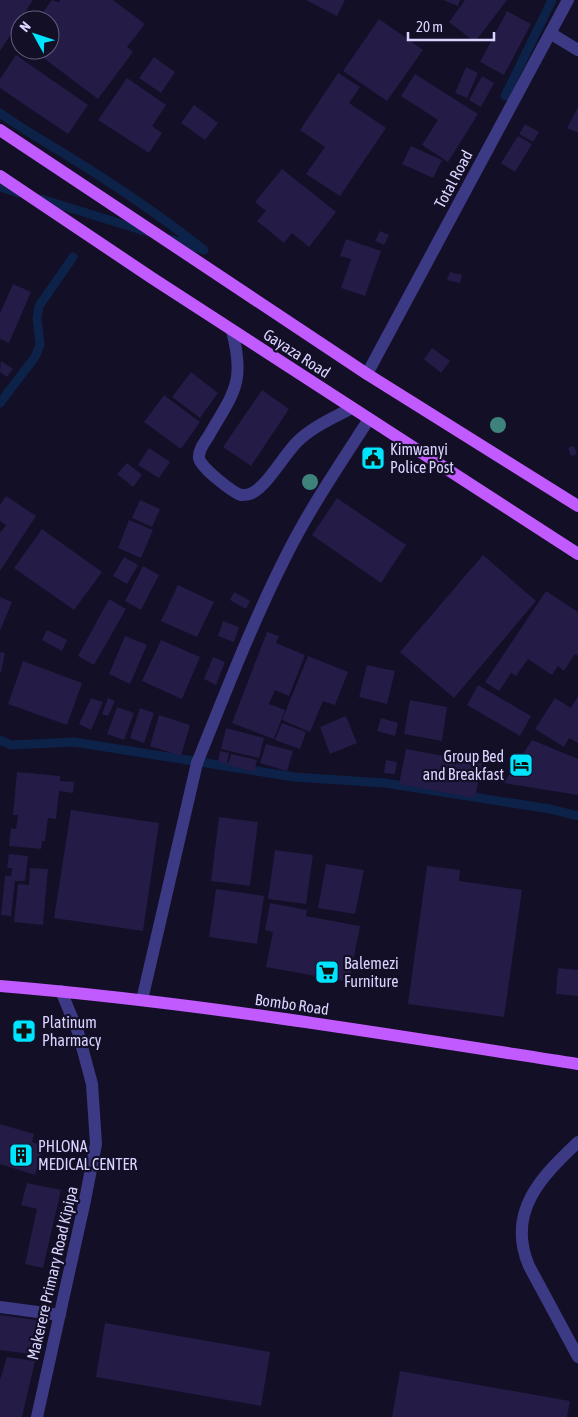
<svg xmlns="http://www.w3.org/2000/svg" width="578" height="1417" font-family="'Asap Condensed',sans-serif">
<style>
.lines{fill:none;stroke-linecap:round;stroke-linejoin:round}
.stream{stroke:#0c2248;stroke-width:9}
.building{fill:#241b47}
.service{stroke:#3d3a85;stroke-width:12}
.minor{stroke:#3d3a85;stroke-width:12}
.primary{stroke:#c25bff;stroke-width:12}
.tree{fill:#3d827b}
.labels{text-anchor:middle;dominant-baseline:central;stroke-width:4.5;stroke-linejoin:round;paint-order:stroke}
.street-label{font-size:16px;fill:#d9d4ff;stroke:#130f26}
.poi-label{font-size:16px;fill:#d9d4ff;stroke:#130f26;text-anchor:start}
</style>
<rect width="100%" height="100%" fill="#130f26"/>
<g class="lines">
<path class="stream" d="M505 96 552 0
M0 113C18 126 36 137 55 148 106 179 157 213 204 250L170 239
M0 187 19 193
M41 199 148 232
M0 403 35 357 40 345 37 318 39 306 73 257
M0 740 11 745 74 742 294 777 385 783 550 809 578 816"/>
</g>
<path class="building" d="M0 0H33L0 51Z
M52 0 59 2 60 0H113L145 24 127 47 133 52 98 99 33 50H50V20H45L40 16Z
M306 0H345L337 16Z
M443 0H460L458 6Z
M465 0H507L475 42 449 22Z
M507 11 531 24 504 75 480 62Z
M379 19 423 50 387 101 343 71Z
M16 55 88 105 68 134 0 88V79Z
M154 57 175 72 161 93 139 78Z
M466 67 478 73 467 98 455 93Z
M338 73 360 87 349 103 386 128 340 196 306 174 325 147 300 130Z
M415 74 478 114 448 162 422 145 438 120 401 96Z
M482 76 494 83 481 107 469 100Z
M127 78 166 105 152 126 162 133 149 153 98 120Z
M194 105 218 123 205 140 181 123Z
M578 107V133L567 128Z
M525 124 539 132 533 142 519 134Z
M518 136 532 144 515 172 501 163Z
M411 146 442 160 433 178 402 164Z
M282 169 336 212 309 247 292 233 284 243 257 221 266 211 255 202Z
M380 231 389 235 384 245 375 241Z
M346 239 381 251 365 296 341 288 351 259 340 256Z
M450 272 462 275 460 283 447 280Z
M13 284 31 292 9 343 0 339V313Z
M432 348 450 361 441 373 424 359Z
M1 361 13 369 7 377 0 372Z
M191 372 218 393 200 418 172 397Z
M262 390 289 409 251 466 223 447Z
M164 395 200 422 181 449 144 422Z
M574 446 577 454 571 456 568 448Z
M149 448 170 462 159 478 138 465Z
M127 463 142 475 133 487 117 474Z
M6 496 36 516 0 571V533L6 525 0 521V505Z
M337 498 406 545 381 583 312 535Z
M140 500 160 509 152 527 132 518Z
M129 520 153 530 141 558 118 548Z
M42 529 102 572 74 610 14 568Z
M483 555 536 601 454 698 400 652Z
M124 557 138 565 127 584 113 576Z
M143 566 159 575 141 610 125 601Z
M178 585 214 602 197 637 161 621Z
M546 591 578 612V656L575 654 564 671 558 666 552 675 528 659 516 676 511 673 499 691 485 682Z
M234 592 250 601 246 609 230 600Z
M0 597 12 602 0 631Z
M109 599 126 609 94 665 78 656Z
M223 621 239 627 234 642 218 636Z
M47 630 67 640 62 651 42 640Z
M267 632 279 636 276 643 305 655 289 696 275 690 269 704 285 710 274 739 232 723Z
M125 636 147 645 130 684 109 674Z
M161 640 200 657 182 699 142 681Z
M0 652 5 653 1 672H0Z
M308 656 348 672 335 705 323 701 310 732 282 720Z
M213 657 225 662 216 685 204 679Z
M23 661 82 683 67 725 8 704Z
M367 665 395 671 387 704 359 697Z
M478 685 531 716 520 736 467 705Z
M578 696V743L569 738 564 747 535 729 555 698 571 708Z
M91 698 103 702 91 730 79 724Z
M108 698 115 701 108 716 102 714Z
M410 700 447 707 442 741 404 734Z
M117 707 134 713 124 740 107 734Z
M140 708 154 713 144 743 130 738Z
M159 715 190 725 181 756 150 746Z
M346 716 357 743 330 754 320 727Z
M381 718 398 723 395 736 377 731Z
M282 723 306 732 300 749 275 740Z
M226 728 264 738 259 758 221 749Z
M532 740 578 759V795L504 783Z
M266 744 293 751 287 771 260 763Z
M406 749 482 763 475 798 399 784Z
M220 751 229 753 227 764 218 762Z
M231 754 257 760 254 772 228 765Z
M386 760 397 762 395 774 384 773Z
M17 772 60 776V781L74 782 73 793 59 791 56 819 48 818 45 841H42L41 849 9 846 11 828 16 829 18 815H13Z
M71 810 159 823 143 931 54 918Z
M219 817 258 822 250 886 211 881Z
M275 850 313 855 306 904 268 899Z
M9 854 28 856 25 881H15L11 916 1 915 5 876H11L12 868H7Z
M326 864 364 870 355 914 318 908Z
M427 866 460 870 459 881 522 890 504 1017 408 1004Z
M30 868 48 869 43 925 14 922 18 884 29 885Z
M216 889 264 896 257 944 209 937Z
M270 903 307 910 306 916 360 926 349 982 266 967 273 932 265 930Z
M558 968 578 970V996L556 994Z
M0 1124 34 1134 32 1142 44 1146 35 1175 0 1164Z
M27 1183 61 1190 43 1268 25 1264 37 1209 21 1205Z
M0 1315 43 1321 38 1355 0 1350Z
M105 1323 270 1352 261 1406 96 1377Z
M7 1357 35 1361 22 1417H0V1380Z
M400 1371 570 1401 567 1417H392Z"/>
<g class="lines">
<path class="service" d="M232 331C246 384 233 393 208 437 204 443 198 451 199 458 200 467 232 492 241 495 245 495 249 495 252 493 267 486 284 455 297 442 312 427 333 418 352 408
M142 1000 197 763
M0 1307 60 1315"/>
<path class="minor" d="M550 33 578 50
M367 374 568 0
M197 763C225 694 252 623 286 556 310 508 340 464 369 419
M578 1142C541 1177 506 1212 529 1266L578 1357
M37 1417 84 1205 96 1144 92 1084 78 1032 61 991"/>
<path class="primary" d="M0 130 367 374 578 506
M0 176 152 278 578 554
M0 986C194 1002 386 1034 578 1064"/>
</g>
<g class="tree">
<circle cx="498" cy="425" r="8"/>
<circle cx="310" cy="482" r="8"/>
</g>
<defs>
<g id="civic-square" transform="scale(1.25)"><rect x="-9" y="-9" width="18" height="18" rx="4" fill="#00e5ff" stroke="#130f26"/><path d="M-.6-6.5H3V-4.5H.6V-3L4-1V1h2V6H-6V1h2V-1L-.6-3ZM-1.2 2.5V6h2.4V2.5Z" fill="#111"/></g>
<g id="hotel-square" transform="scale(1.25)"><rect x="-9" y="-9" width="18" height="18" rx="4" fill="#00e5ff" stroke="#130f26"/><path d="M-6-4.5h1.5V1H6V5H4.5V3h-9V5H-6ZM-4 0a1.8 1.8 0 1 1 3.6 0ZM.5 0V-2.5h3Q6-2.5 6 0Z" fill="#111"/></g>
<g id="supermarket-square" transform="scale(1.25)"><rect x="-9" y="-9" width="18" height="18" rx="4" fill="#00e5ff" stroke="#130f26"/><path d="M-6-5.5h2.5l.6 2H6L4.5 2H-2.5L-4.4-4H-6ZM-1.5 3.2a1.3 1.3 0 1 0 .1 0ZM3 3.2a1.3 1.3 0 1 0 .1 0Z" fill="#111"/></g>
<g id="pharmacy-square" transform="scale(1.25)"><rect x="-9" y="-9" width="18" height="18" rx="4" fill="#00e5ff" stroke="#130f26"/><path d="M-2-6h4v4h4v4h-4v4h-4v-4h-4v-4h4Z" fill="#111"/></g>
<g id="building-square" transform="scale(1.25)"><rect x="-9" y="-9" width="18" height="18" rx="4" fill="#00e5ff" stroke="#130f26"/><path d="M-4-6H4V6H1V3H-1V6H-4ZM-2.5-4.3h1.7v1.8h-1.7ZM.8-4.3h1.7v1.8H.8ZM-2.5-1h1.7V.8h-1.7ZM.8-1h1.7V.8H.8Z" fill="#111"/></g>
</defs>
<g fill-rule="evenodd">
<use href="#civic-square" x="373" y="458"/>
<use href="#hotel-square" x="521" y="765"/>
<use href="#supermarket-square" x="327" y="972"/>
<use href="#pharmacy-square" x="24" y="1031"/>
<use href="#building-square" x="21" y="1155"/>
</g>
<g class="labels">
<g class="street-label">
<text transform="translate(453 179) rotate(-62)">Total Road</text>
<text transform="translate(297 353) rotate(33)">Gayaza Road</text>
<text transform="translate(292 1004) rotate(8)">Bombo Road</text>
<text transform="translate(52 1273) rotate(-77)">Makerere Primary Road Kipipa</text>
</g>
<g class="poi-label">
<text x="390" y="449">Kimwanyi<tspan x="390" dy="18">Police Post</tspan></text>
<text x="504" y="756" text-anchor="end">Group Bed<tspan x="504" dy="18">and Breakfast</tspan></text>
<text x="344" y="963">Balemezi<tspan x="344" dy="18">Furniture</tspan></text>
<text x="42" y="1022">Platinum<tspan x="42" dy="18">Pharmacy</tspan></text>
<text x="38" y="1146">PHLONA<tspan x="38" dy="18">MEDICAL CENTER</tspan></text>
</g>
</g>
<g transform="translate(35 35) rotate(310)"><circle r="24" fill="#130f26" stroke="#625e7d"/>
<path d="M0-4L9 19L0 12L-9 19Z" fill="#00e5ff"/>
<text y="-8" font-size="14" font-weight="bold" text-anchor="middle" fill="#d9d4ff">N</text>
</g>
<path d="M408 32v8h86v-8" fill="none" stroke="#d9d4ff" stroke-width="2.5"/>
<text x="416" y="32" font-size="15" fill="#d9d4ff" stroke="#130f26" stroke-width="4" paint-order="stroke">20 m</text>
</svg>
